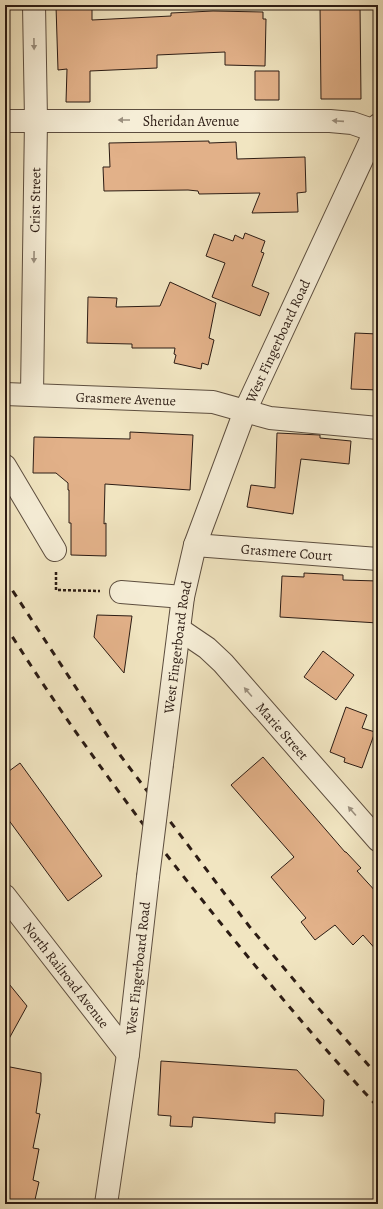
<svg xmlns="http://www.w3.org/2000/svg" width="383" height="1209" font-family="Alegreya,serif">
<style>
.building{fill:#e2b189;stroke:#2c1c14}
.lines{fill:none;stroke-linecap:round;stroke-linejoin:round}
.minor-casing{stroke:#5d4e3f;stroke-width:24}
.path{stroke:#2c1c14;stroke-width:2.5;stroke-dasharray:3 2;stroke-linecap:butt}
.minor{stroke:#f6eed7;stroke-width:22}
.rail{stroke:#2c1c14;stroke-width:3;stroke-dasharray:7 7;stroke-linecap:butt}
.minor-bridge-casing{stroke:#5d4e3f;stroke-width:24;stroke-linecap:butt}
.minor-bridge{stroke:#f6eed7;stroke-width:22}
.oneway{fill:#9b907f}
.labels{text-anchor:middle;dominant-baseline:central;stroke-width:3.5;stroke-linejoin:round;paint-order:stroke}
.street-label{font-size:14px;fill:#2c1c14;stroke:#f6eed7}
</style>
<rect width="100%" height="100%" fill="#f1e5c1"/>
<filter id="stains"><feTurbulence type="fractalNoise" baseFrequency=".005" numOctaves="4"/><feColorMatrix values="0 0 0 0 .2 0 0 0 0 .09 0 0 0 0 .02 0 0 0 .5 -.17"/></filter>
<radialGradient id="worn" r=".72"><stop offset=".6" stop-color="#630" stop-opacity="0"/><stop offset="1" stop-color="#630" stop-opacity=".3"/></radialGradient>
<path class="building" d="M92 5V20L171 16V13L213 11 263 12V19H266L265 66 225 65V52L157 55V68L90 71V102H66L67 69 58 70 56 6Z
M320 5H360L361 99H321Z
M255 71H279V100H255Z
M209 141V143L236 142 237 159 305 157 306 192 297 193 298 212 252 213 260 193 199 194 198 191 188 190 104 191 103 167H110L109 143Z
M245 233 265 241 261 252 264 253 252 286 269 293 260 316 212 297 225 263 206 256 214 234 233 241 235 235 243 239Z
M170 282 216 303 209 338 214 340 208 365 202 363 201 369 174 363 176 355 174 354 175 348H132V344L87 343 88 297 117 298 116 307 160 306Z
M355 333 378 334V390L351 389Z
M130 432 193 435 190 490 105 484 104 524 106 523V556L71 555V523H69V490H68V483L56 473H33L34 437 130 439Z
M277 433 320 435V438L351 441 349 464 301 459 293 514 247 507 251 485 275 488Z
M304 573 343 575V580L378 581V623L280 617 282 576 304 577Z
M97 615 132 616 124 673 94 637Z
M323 651 354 675 336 700 304 677Z
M346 707 367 715 362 728 375 732 362 768 344 762 345 758 330 752Z
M263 757 345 852H346L361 868 357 871 378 894V952L363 935 353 945 335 925 315 940 301 922 306 918 271 877 294 857 231 785Z
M20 763 102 876 68 901 5 815V774Z
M5 979 27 1006 5 1046Z
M161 1061 297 1070 324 1100 323 1116 275 1113V1123L193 1117 192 1127 170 1126 171 1116 158 1115Z
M5 1066 41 1073V1081L36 1113 40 1114 33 1148 39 1149 33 1180 39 1182 34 1204H5Z"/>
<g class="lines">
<g class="minor-casing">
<g id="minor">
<path id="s1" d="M5 121H330L352 123 375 131"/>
<path id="s2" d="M5 394 213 402 270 418 378 428"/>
<path id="s3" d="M32 394 36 120 34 5"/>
<path d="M5 466 55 550"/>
<path id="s4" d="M195 545 378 559"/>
<path d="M121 592 183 597"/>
<path id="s5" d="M179 629 207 648 223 663 378 840"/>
<path id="s6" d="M162 764 183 597 195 545 245 411 378 125"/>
<path id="s7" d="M5 896 128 1054"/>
<path id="s8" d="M106 1204 128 1054 148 877"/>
</g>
</g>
<path class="path" d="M56 572V590L100 591"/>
<use href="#minor" class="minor"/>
<path class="rail" d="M5 579 120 755 249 926 304 992 378 1076
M5 625C68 726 140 823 215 916 267 981 321 1046 378 1107"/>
<g class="minor-bridge-casing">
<path id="minor-bridge" d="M148 877 162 764"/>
</g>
<use href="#minor-bridge" class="minor-bridge"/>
</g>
<defs><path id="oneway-solid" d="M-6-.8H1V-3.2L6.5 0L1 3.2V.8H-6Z"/></defs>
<g class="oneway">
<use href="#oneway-solid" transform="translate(34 44) rotate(89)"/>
<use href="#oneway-solid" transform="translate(124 120) rotate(-180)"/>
<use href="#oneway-solid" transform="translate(338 121) rotate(-176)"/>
<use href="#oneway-solid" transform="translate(34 257) rotate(91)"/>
<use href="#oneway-solid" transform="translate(248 692) rotate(-131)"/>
<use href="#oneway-solid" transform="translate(352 811) rotate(-131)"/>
</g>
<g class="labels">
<g class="street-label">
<text stroke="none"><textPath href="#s1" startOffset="186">Sheridan Avenue</textPath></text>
<text stroke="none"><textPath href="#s3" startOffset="194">Crist Street</textPath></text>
<text stroke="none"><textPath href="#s6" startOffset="442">West Fingerboard Road</textPath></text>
<text stroke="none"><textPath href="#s2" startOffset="121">Grasmere Avenue</textPath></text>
<text stroke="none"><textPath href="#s4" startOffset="92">Grasmere Court</textPath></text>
<text stroke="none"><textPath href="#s6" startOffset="118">West Fingerboard Road</textPath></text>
<text stroke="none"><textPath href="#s5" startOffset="146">Marie Street</textPath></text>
<text stroke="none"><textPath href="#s8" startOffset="238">West Fingerboard Road</textPath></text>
<text stroke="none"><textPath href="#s7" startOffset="100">North Railroad Avenue</textPath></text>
</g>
</g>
<rect width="383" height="1209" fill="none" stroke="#f1e5c1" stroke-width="20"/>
<rect x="6" y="6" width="371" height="1197" fill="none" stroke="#2c1c14" stroke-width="2"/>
<rect x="10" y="10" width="363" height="1189" fill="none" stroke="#2c1c14"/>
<rect width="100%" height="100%" filter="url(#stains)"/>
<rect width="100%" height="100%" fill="url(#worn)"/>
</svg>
